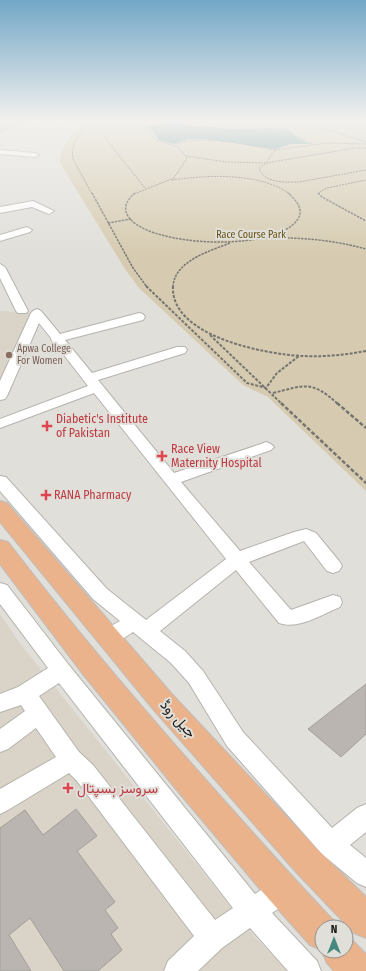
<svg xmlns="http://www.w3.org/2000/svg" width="366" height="971" font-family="'Fira Sans Condensed',Vazirmatn,sans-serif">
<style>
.built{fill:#d9d4c7}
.green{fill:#d6cbb0}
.water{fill:#639396}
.building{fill:#bab5b1;stroke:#a39e9a}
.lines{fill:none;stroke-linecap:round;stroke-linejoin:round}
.minor-casing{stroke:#b5b3ad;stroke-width:2}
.major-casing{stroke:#bfbebe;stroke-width:2}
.path-far3{stroke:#767471;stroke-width:1;stroke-dasharray:2 1;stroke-linecap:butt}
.path-far2{stroke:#767471;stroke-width:1.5;stroke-dasharray:2.5 1;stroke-linecap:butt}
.path-far1{stroke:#767471;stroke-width:2;stroke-dasharray:3 1.5;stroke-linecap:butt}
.path{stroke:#767471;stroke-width:2.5;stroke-dasharray:4 2;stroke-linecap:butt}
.minor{fill:#fff;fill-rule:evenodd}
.major{fill:#eab38b;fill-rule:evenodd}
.education-dot{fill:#8d6e63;stroke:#e1dfda;stroke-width:1.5}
.health-dot{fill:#e0444e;stroke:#e1dfda;stroke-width:1.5}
.labels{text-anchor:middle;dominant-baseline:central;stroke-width:4;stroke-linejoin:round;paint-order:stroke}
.far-park-label{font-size:10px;fill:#675213;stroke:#e1dfda}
.far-education-label{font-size:10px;fill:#785e54;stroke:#e1dfda;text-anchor:start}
.health-label{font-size:12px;fill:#be3a42;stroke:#e1dfda;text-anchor:start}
.near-street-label{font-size:14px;fill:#191816;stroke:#e1dfda}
.near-health-label{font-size:14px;fill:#be3a42;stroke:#e1dfda;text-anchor:start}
</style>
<rect width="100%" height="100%" fill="#e1dfda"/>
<path class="built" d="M0 311 37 313 0 396Z
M0 614 19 642 253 935 287 971H0Z"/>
<path class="green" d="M88 120H348L366 126V491L268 397 243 385 139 288 125 269 60 163C59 145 75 131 88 120Z"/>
<path class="water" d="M171 120 187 125 233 129 270 128 286 130 309 144H290L276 149 205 139H189L173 144 159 140 153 131 144 125H162L167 120Z"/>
<path class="building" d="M366 684V734L341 757 308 729Z
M76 809 97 836 77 851 115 902 105 910 118 928 111 934 122 950 98 971H64L30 918 9 935 31 971H0V828L25 810 43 835Z"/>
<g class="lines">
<g class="minor-casing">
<path id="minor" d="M35 120H61L68 123 64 125 44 121 35 125H31V123Z
M0 150 35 153 39 155 35 157 0 154Z
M33 201 54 211 49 214 32 207 0 213V207Z
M27 227 32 230 30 232 0 241V235Z
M0 264 5 267 28 311 26 313H18L16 311 0 278Z
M37 309 41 311 60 334 139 313 143 314 145 317 143 320 65 340 92 373 177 347H185L187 350 185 353 98 380 174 473 261 444 266 442 271 444 274 447 271 450 181 482 240 551 294 532 306 529 316 533 339 561 342 566 339 571 333 573 327 571 304 541 249 562 291 610 333 595 340 597 342 602 340 607C322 614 299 630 279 623L236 570 160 631 185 651 203 671 243 732 332 828 357 808 366 804V832L350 845 366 858V887L357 883 322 854 227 746 189 683 171 663 133 632C123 638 115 647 102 643L99 637 102 631 120 621 93 599 0 491V476L6 477 107 589 146 620 226 559 94 393 0 428V419L88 386 54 342H52L51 338 39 323 7 396 5 399 0 400V381L31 313 33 311Z
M0 583 7 585 68 664 255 894 273 882 282 878 291 882 295 891 291 900 272 913 317 961 321 971H288L250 928 222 948 198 971H164L168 961 194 936 77 781 69 773 8 810 0 814V789L56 757 36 728 8 749 0 752V729L25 711 21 705 0 712V694L18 687 48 668 0 604ZM59 683 233 908 215 920 93 765 79 752 39 696Z"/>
</g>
<g class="major-casing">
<path id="major" d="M12 120H24L0 132V126Z
M0 501 7 503 171 693 318 850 366 897V938L354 933 296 872 153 709 0 522Z
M0 540 8 542C73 627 143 709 214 789 253 833 293 878 334 921L336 927H322V950L310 945 259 888 176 789 82 673 0 564Z
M346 937 351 939 366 954V971H334L327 963 322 951V950L346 951Z"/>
</g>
<path class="path-far3" d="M176 120 193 123 197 120
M219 120H231
M247 120 259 126 285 129 311 124 366 142
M142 122 162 120
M311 124 320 120
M287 130 312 144
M104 137 145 188
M175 144C208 135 242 144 275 150L266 163 226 162 186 156
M366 148H355L266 163 259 169C266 184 285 182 299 182L366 170
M275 150 327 143 366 144
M172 180C207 175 259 172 290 194
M92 194 73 159C70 141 82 129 96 120
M134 194 174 178 187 158 178 147 156 140 140 120
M319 194 318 193 327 188 366 180"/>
<path class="path-far2" d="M92 193 133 268 147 287
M135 193C131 196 128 200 126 205 117 245 273 257 298 219 304 209 296 200 288 193
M318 193 322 197 366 221
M108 223 131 219
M266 238C300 237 333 240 366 249
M173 287C174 261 210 251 230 243"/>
<path class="path-far1" d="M146 286 247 383 266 388 277 373 299 356
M173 286C170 336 264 354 302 356 324 357 345 355 366 351
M210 335 282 404
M273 393C306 385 311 380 338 404"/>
<path class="path" d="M281 403 366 483
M337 403 366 428"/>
<use href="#minor" class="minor"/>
<use href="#major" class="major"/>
</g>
<linearGradient id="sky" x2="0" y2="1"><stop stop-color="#73a7c7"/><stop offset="0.47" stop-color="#f2f1ee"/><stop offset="1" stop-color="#f2f1ee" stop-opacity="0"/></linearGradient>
<rect width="366" height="256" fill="url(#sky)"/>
<circle class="education-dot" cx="9" cy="355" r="4"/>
<g class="health-dot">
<path d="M45 420h4v4h4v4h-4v4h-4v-4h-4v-4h4z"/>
<path d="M160 450h4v4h4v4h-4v4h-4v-4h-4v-4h4z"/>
<path d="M44 489h4v4h4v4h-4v4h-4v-4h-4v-4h4z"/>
<path d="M66 782h4v4h4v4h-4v4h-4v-4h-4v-4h4z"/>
</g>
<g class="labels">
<g class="far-park-label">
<text x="251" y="235">Race Course Park</text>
</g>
<g class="far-education-label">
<text x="17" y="349">Apwa College<tspan x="17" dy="12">For Women</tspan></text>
</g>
<g class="health-label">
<text x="56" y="419">Diabetic's Institute<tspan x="56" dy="14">of Pakistan</tspan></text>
<text x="171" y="449">Race View<tspan x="171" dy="14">Maternity Hospital</tspan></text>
<text x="54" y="495">RANA Pharmacy</text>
</g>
<g class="near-street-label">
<text transform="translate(178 719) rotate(48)">جیل روڈ</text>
</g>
<g class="near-health-label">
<text x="77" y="788">سروسز ہسپتال</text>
</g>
</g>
<g transform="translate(334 939)"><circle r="19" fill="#e1dfda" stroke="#918f8c"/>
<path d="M0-3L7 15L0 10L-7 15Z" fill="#44887e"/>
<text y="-6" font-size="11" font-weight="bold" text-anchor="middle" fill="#191816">N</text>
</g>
</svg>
